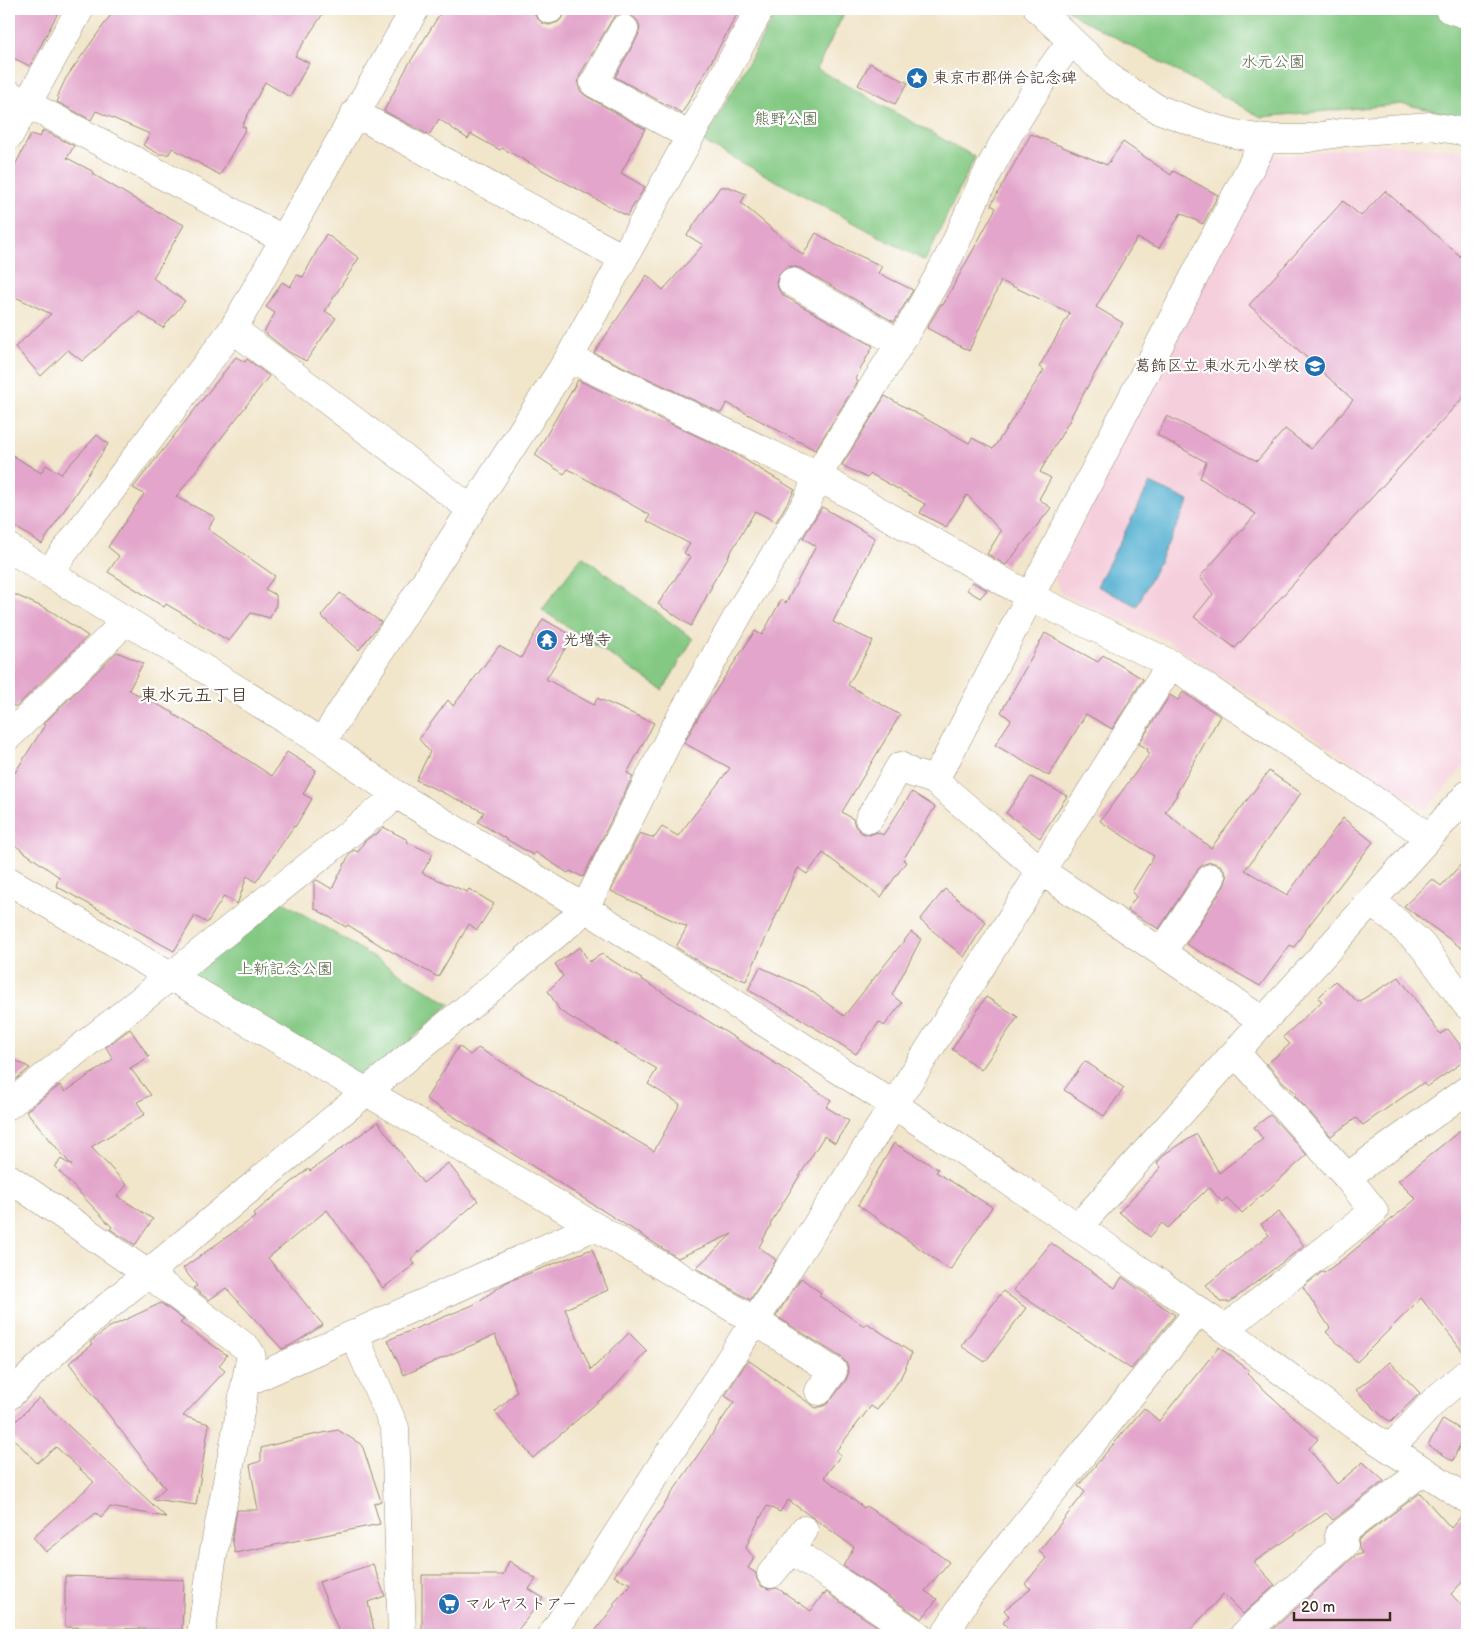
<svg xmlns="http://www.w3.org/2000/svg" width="1476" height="1644" font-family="'Balsamiq Sans','Klee One',sans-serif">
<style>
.built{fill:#f5cfdc}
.green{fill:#83c983;stroke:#5f7a50}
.water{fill:#54b0d2;stroke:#486d78}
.building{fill:#e3a5cb}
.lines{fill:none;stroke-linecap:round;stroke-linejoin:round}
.minor-casing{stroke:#968874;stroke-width:29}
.minor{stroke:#fff;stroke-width:28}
.labels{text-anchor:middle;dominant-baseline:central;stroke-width:4.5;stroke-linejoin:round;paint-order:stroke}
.park-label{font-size:16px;fill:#546241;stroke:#fff}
.poi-label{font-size:16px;fill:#3b2a1e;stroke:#fff;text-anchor:start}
.neighbourhood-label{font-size:18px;fill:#3b2a1e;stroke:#fff}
</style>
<rect width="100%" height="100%" fill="#fff"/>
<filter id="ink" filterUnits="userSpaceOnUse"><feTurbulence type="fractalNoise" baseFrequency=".02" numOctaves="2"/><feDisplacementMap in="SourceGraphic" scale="10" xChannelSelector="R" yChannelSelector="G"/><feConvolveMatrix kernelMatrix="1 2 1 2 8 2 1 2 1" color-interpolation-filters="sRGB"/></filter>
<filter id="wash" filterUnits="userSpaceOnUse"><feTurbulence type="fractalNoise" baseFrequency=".0096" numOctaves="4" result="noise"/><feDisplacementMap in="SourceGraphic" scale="20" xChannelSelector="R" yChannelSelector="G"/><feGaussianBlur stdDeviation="1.12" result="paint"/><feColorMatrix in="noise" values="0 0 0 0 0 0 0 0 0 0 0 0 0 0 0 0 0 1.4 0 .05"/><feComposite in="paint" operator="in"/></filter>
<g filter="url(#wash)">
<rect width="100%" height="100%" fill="#f1e5ca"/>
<path class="built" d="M1380 144 1462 150 1467 152V763L1426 810 1166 640 1061 593 1054 578 1270 155H1291Z"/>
<path class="green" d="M778 9H846L817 69 975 157 925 261 704 142Z
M1067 9H1467V118L1404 104 1261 117 1076 16Z
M582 556 693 639 663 690 542 610Z
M277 898 450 1004 364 1083 184 974Z"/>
<path class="water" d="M1150 483 1189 501 1137 606 1097 586Z"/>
<g id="blocks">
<path class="building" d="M15 9H60L30 66 9 56V20Z
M115 9H326L295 56 309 63 290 97 265 82 242 126 246 128 220 175 172 148 169 154H159L143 145 150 134 96 111 91 120 57 102 59 98 57 97 66 78Z
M443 9H533L536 17 542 23 549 25 558 22 564 16 566 9H740L710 64 682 113 615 77 638 36 640 28 638 21 631 15 623 13 616 15 611 21 580 75 578 84 580 91 586 96 645 129 621 173 645 187 627 216 502 148 500 150 471 134 468 139 439 119 429 135 384 111 407 67Z
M870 63 908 83 895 104 858 85Z
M43 130 74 146 67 158 94 172 93 174 138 201 184 225 153 278 185 301 163 328 139 312 82 361 68 350 41 376 15 347 51 314 9 294V177L31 134 40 137Z
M1031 134 1107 165 1123 142 1171 175 1173 171 1218 195 1203 224 1181 213 1159 248 1137 238 1096 307 1123 323 1071 416H1072L1040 472 1051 478 1039 499 1051 508 1006 565 987 554 1001 531 967 495 946 527 920 513 925 504 871 474 867 478 842 465 885 396 969 443 972 438 993 449 1044 370 1039 367 1070 313 1001 281 969 351 927 328 941 304 943 305 996 208 991 205Z
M720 187H729L746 194 741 203 803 255 816 233 836 245 882 266 878 273 913 290 894 322 800 268 791 266 784 269 779 274 776 283 779 290 784 296 873 346 855 379 858 381 815 450 727 403 721 413 594 353 647 275 663 290 703 245 687 235Z
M1385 191 1467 262V393L1235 648 1194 617 1213 594 1200 577 1256 514 1200 478 1206 462 1157 435 1167 416 1257 461 1285 429 1311 449 1353 400 1249 305 1343 201 1361 216Z
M326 234 359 258 325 311 336 318 306 361 289 352 264 332 275 313 266 307 282 282 290 287 297 275 303 277Z
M236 357 245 362 247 359 269 376 176 497 215 517 208 529 275 576 265 589 276 595V604L270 618 251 613 229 641 166 604 164 607 108 572 119 556 108 547 144 494 133 488Z
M578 380 735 454 795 490 776 522 755 511 711 586H712L691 626 658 604 690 557 684 553 690 544 647 521 650 515 568 469 564 474 535 455Z
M97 435 108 444 42 544 9 523V453L41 473 46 465 61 474Z
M822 507 875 538 833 622 873 641 848 685 900 715 842 812 853 819 855 826 862 833 869 835 877 832 883 835 912 792 935 807 903 860 906 862 881 897 823 853 807 874 798 868 746 981 707 967 676 947 687 927 611 891 640 833 654 838 662 827 678 836 730 768 684 743 699 716 755 631 762 635 781 600 786 603 816 546 803 538Z
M972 582 987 590 980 598 967 590Z
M9 592 51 611 88 636 16 707 9 703Z
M340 593 381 622 359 650 321 616Z
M543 619 573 636 546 679 594 705 597 698 654 723 627 773 633 776 583 877 570 871 568 873 535 852 533 855 478 822 484 812 416 780 430 752 419 739 448 700 453 706 499 646 521 658Z
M1045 633 1098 662 1103 655 1143 679 1112 729 1086 714 1049 776 995 745 1011 720 1001 712Z
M117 652 143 663 129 690 174 713 173 714 220 742 272 776 287 752 316 770 303 794 312 799 295 827 294 826 256 882 247 876 238 902 236 904 224 896 207 923 195 916 174 951 56 886 59 877 9 841V782L45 725 43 724Z
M1183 692 1220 716 1176 794 1177 795 1165 812 1211 848 1269 771 1301 793 1245 870 1287 895 1343 818 1373 842 1310 924 1294 947 1290 945 1260 986 1186 944 1224 886 1227 878 1225 871 1220 865 1211 862 1204 864 1198 869 1159 929 1127 910 1136 897 1132 892 1154 856 1100 821 1150 753 1147 751 1148 749 1139 744 1170 695 1178 700Z
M1031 777 1067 796 1040 838 1006 813Z
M383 827 408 840 407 842 433 854 422 873 467 892 469 889 494 904 477 930 469 924 438 977 383 947 348 925 346 927 314 908V882L317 880 332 889 350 853 354 850 358 852 364 842 374 834 376 835Z
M1467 858V952L1404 906 1432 879 1441 886Z
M945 889 986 922 964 957 920 920Z
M911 932 921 939 892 995 902 1003 884 1026 879 1022 856 1054 798 1017 748 990 760 967 807 988 844 1016Z
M580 947 589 962 602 954 792 1074 831 1100 826 1107 849 1121 835 1143 824 1136 770 1224 771 1225 759 1247 776 1260 750 1300 696 1268 732 1234 678 1258 426 1099 459 1046 470 1055 478 1048 654 1151 680 1104 648 1084 657 1069 560 1011 548 991 563 976 555 964Z
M1399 977 1440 1034 1448 1029 1467 1054V1059L1427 1087 1423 1083 1363 1125 1356 1118 1331 1136 1295 1096 1297 1094 1283 1082 1267 1064 1290 1044 1283 1037 1322 1001 1318 998 1335 981 1358 1002Z
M986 997 1018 1017 981 1070 952 1049Z
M130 1029 149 1057 130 1068 151 1095 137 1102 145 1114 91 1147 127 1185 117 1196 153 1219 135 1245 110 1229 112 1227 55 1167 61 1159 72 1166 26 1111 60 1085 65 1092 113 1059 106 1047Z
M9 1057 30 1068 9 1085Z
M1085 1061 1124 1088 1104 1116 1064 1090Z
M1270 1115 1307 1155 1242 1213 1227 1198 1222 1202 1209 1187 1168 1228 1162 1223 1150 1237 1119 1212 1161 1167 1157 1163 1166 1153 1197 1134 1219 1173 1263 1139 1254 1127Z
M378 1122 423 1183 448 1163 478 1201 411 1259 415 1264 383 1288 327 1210 268 1258 323 1325 293 1344 282 1349 226 1288 209 1300 193 1288 197 1286 183 1268 255 1217 253 1214 308 1169 310 1171Z
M1467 1125V1357L1421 1298 1357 1362 1326 1332 1330 1328 1303 1287 1322 1272 1324 1273 1347 1256 1416 1199 1398 1181Z
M894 1143 938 1169 936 1172 992 1207 950 1270 858 1205Z
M1279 1212 1304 1246 1230 1302H1220L1206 1285 1269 1235 1261 1224Z
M1051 1243 1115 1288 1122 1277 1175 1315 1131 1369 1013 1290Z
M592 1249 608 1290 565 1309 591 1370 629 1333 647 1351 614 1388 533 1458 495 1412 517 1392 495 1335 404 1375 388 1340 473 1305 507 1282 522 1276Z
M801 1278 821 1293 819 1296 864 1326 867 1323 912 1353 900 1379 877 1410 871 1406 836 1451 841 1455 824 1477 864 1508 866 1506 927 1546 949 1562 925 1591 937 1599 922 1619 843 1566 854 1547 788 1500 780 1512 767 1506 752 1533 746 1548 754 1558 748 1568 756 1573 757 1580 761 1586 769 1589 777 1588 811 1611 823 1594 825 1595 826 1592 890 1635H592L615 1605 613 1604 631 1584 614 1576 632 1552 734 1402 725 1396 748 1360 816 1408 826 1405 831 1400 846 1380 849 1372 847 1364 842 1358 776 1316Z
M1003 1291 1026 1308 985 1362 961 1346Z
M161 1303 184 1320 180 1323 227 1355 219 1366 225 1371 183 1416 209 1424 196 1505 153 1499 165 1488 69 1363 92 1345 90 1342 110 1327Z
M1219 1347 1250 1371 1247 1374 1318 1439 1309 1449 1337 1484 1363 1462 1384 1481 1333 1520 1326 1513 1254 1562 1275 1585 1243 1614 1223 1594 1186 1635H1016L1003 1623 1009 1616 1004 1610 1031 1589 1025 1584 1046 1558 1039 1551 1085 1492 1078 1486 1144 1408 1159 1421Z
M1390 1362 1420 1393 1391 1422 1382 1416 1356 1390Z
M39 1398 58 1416 166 1517 110 1507 101 1517 96 1513 46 1552 33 1537 94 1482 56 1447 37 1463 9 1434V1428Z
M1443 1419 1465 1432 1453 1461 1428 1445Z
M338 1430 362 1445 381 1501 374 1504 380 1524 235 1553 232 1538 237 1510H258L250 1465 261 1461V1448L303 1437Z
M1420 1493 1451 1528 1463 1514H1467V1577L1451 1594 1467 1611V1635H1266L1354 1557 1362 1553 1359 1549 1358 1540Z
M509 1561 536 1579 529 1589 543 1598 514 1635H422V1575H503Z
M373 1564 385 1596 368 1602 375 1635H340L319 1582Z
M65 1576 184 1580 182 1630 65 1627Z"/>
</g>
</g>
<g filter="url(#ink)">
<use href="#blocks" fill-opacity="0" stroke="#968874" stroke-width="1"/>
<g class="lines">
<g class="minor-casing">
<path id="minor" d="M549 9H550
M1038 9 1114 81 1158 109 1202 125 1239 135 1265 139H1303L1346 132 1431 126 1467 132
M1449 9 1467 15
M624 29 594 83 690 136
M9 94 283 239
M355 113 623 258
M9 136 80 9
M792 282 899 343
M233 329 471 509
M569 358 817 476 1031 597 1171 664 1429 837
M9 548 322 742 394 793 585 908 894 1105 1078 1227 1225 1329 1355 1426 1467 1499
M49 572 233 329 415 9
M9 736 114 633 123 620
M322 742 569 358 760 9
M869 819 900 766 912 773 934 780
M9 881 755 1321 833 1371 819 1391
M1372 900 1421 944 1467 1005
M1162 952 1211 878
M1263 1021 1040 870 934 780 947 758 1265 139
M9 1105 384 806 394 793
M1347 1177 1467 1090
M9 1178 148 1274 247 1348 251 1354 212 1561 201 1635
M1078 1227 1467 795
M1225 1329 1374 1211 1347 1177 1236 1053
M354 1335 395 1428 402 1635
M247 1382 593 1227
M9 1396 65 1342 572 921 585 908 674 729 745 603 808 500 817 476C861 405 907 335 946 262 960 236 970 208 983 182 1006 135 1039 82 1072 41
M1390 1449 1435 1400 1467 1373
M791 1550 804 1530
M771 1574 791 1550 918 1635
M552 1635 894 1105 1171 664
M945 1635 967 1597 1198 1312
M1244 1635 1258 1621 1344 1545 1338 1536 1423 1471"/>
</g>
<use href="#minor" class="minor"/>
</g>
</g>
<defs>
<g id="sight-disc" transform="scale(1.125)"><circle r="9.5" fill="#1f6fb2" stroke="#fff"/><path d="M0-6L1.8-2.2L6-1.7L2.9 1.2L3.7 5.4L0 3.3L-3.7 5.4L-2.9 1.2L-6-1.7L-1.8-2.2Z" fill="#fff"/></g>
<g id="school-disc" transform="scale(1.125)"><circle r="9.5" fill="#1f6fb2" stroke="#fff"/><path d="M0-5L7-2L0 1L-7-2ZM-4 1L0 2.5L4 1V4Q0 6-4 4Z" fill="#fff"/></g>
<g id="temple-disc" transform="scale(1.125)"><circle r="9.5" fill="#1f6fb2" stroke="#fff"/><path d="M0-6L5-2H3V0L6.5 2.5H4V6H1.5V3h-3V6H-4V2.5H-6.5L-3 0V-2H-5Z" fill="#fff"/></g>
<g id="supermarket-disc" transform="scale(1.125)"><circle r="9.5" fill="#1f6fb2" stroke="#fff"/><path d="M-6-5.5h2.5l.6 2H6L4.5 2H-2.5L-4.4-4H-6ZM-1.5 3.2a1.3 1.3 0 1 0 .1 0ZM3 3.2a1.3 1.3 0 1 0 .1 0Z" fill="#fff"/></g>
</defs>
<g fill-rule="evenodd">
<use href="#sight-disc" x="917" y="78"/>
<use href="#school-disc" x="1315" y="366"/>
<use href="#temple-disc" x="547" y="640"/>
<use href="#supermarket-disc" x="449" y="1604"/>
</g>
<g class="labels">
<g class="park-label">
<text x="1273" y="62">水元公園</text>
<text x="786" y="119">熊野公園</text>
<text x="285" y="969">上新記念公園</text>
</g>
<g class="poi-label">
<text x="933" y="78">東京市郡併合記念碑</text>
<text x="1299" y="366" text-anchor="end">葛飾区立 東水元小学校</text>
<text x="563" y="640">光増寺</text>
<text x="465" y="1604">マルヤストアー</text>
</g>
<g class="neighbourhood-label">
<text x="194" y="695">東水元五丁目</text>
</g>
</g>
<rect width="1476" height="1644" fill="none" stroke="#fff" stroke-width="30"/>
<path d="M1294 1612v8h96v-8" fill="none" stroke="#3b2a1e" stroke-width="2.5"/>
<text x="1301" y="1612" font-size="15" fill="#3b2a1e" stroke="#ffffff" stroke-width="4" paint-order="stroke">20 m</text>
</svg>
